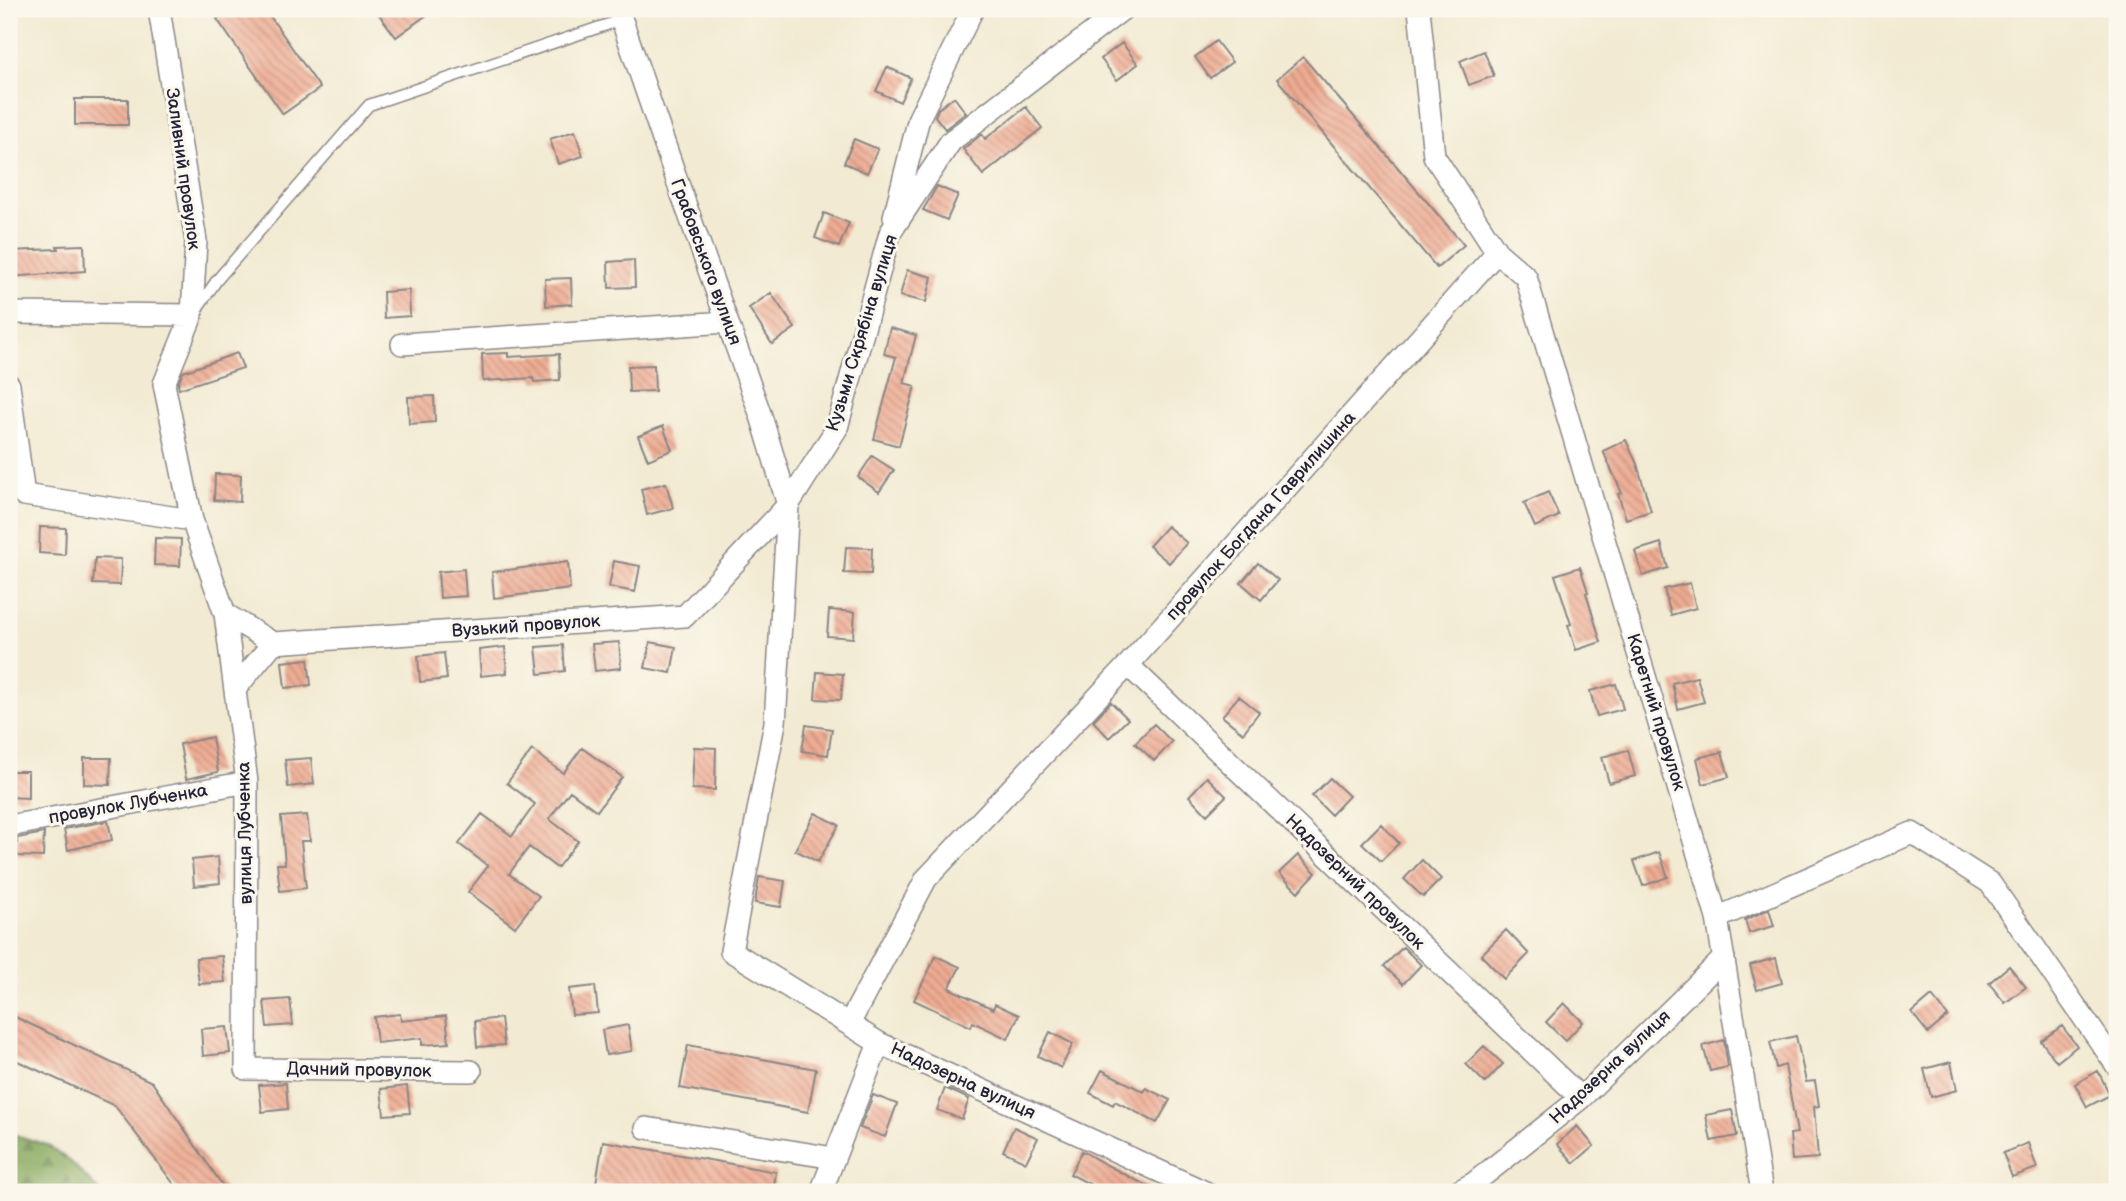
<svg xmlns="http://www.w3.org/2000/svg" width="2126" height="1201" font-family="'Balsamiq Sans',sans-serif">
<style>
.forest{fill:url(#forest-firs);stroke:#54654c;stroke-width:2}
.building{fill:url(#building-back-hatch)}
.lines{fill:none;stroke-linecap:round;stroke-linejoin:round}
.lane-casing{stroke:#8a8686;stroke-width:13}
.street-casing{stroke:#8a8686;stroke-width:24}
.lane{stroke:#fff;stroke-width:10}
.street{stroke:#fff;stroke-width:21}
.labels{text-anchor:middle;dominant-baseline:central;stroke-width:6;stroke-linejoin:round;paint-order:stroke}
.street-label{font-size:18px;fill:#22223b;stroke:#fbf7ec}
</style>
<defs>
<pattern id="forest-firs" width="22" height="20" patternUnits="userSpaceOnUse" patternTransform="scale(1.75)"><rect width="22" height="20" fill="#86a85c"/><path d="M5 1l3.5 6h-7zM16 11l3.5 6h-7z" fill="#6d884d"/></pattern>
<pattern id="building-back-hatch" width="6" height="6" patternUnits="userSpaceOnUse" patternTransform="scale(1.75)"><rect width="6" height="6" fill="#efac93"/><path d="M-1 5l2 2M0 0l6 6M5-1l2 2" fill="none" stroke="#c18c79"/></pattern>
</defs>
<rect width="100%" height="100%" fill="#fbf7ec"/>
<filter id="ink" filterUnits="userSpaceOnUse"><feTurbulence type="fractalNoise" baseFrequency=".0143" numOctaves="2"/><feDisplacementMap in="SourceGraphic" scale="14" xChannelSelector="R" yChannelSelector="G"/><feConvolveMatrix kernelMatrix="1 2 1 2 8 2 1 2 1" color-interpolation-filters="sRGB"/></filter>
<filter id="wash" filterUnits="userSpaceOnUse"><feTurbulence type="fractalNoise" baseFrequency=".00686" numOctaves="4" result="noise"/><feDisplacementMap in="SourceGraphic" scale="28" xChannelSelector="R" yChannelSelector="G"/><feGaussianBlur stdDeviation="1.57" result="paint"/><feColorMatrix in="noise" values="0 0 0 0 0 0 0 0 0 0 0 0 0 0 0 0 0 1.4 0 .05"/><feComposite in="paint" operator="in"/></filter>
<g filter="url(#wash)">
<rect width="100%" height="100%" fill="#f2ead2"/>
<path class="forest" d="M9 1133 47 1145 71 1162 100 1192H9Z"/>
<g id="blocks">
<path class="building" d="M232 9H265L320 88 283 114 217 19Z
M375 9H435L396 37Z
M1216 41 1232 62 1210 78 1195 57Z
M1122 43 1138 64 1117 80 1101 59Z
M1484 51 1494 76 1469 85 1460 61Z
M1303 57 1464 245 1437 268 1277 79Z
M887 67 911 78 900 102 876 91Z
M954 97 966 113 945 129 935 116 938 109Z
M75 99H128V125H75Z
M1026 107 1042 128 983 175 963 149 982 134 985 139Z
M575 131 583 156 558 164 550 139Z
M854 139 878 149 867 173 844 163Z
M937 186 958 195 947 220 923 210Z
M824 213 849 223 839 247 815 238Z
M84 245 85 271 10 277 9 251 58 249 57 246Z
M634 260 635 287 609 288 608 262Z
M907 270 932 277 926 302 900 296Z
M571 278 572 304 546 306 545 279Z
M409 290 410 316 384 318 383 292Z
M771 293 795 328 772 344 749 308Z
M890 328 916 335 904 383 915 386 899 446 874 439 896 357 884 354Z
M237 353 243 368 179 389 178 384 183 372Z
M508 353V357L559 354 560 380 534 382 533 378 483 381 482 354Z
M654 365 655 391 629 392 628 366Z
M434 396 435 422 409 424 408 397Z
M663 426 672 450 648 460 638 436Z
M1626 440 1637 464 1651 511 1626 519 1618 494 1622 493 1603 451Z
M872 456 894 470 879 492 858 477Z
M215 474 241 475 240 502 214 500Z
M666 483 673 508 647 515 641 489Z
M1548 492 1559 516 1535 527 1524 503Z
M1167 526 1187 543 1169 563 1149 546Z
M40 527 66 528 65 555 39 553Z
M155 538 181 539 180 566 154 565Z
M1661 543 1668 568 1643 576 1635 551Z
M846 547 872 548 871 574 844 573Z
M95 558 121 559 120 585 93 584Z
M614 561 640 566 635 592 609 587Z
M568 562 570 589 494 598 492 572Z
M1258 563 1278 580 1261 600 1241 583Z
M1580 567 1588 592 1586 593 1601 642 1576 650 1568 625 1571 624 1555 575Z
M464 569 466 596 440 598 438 572Z
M1690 583 1696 608 1671 615 1664 589Z
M829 610 855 612 853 638 827 636Z
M619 642 621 668 595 671 592 644Z
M650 642 676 647 671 673 645 668Z
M563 645 565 671 539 674 536 647Z
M505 647 507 673 481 676 479 650Z
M444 653 447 679 420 682 418 656Z
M308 659 311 685 285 688 282 662Z
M817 672 843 674 841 700 815 699Z
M1697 677 1704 702 1678 709 1672 683Z
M1616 684 1623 709 1597 716 1590 691Z
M1239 696 1259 712 1243 733 1222 716Z
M1111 702 1128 719 1109 738 1093 721Z
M1154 724 1172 742 1154 761 1135 743Z
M806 725 832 729 828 755 802 751Z
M212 737 218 772 186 779 180 744Z
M694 747 716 748 715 790 692 789Z
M582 748 622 777 597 811 570 791 549 819 578 841 557 868 529 847 509 874 539 896 515 927 468 892 488 866 459 844 482 814 512 836 535 804 507 783 532 750 563 773Z
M1628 750 1635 776 1609 783 1602 757Z
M1722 752 1729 777 1703 784 1697 758Z
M84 758H111L110 785 84 784Z
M311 758 314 784 288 787 285 760Z
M9 771H28V798L9 797Z
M1207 777 1226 796 1207 815 1189 796Z
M1330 778 1349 796 1331 815 1312 796Z
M815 813 839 825 818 862 795 850Z
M307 815 310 841H301L306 888 280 891 277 864H285L281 817Z
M108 821 112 840 68 850 64 829Z
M1381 824 1399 843 1381 861 1362 843Z
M44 833 43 857 17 856V838Z
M1659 852 1668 877 1643 886 1634 861Z
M1298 855 1316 873 1298 892 1279 873Z
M218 857 220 883 194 886 192 860Z
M1422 860 1441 879 1423 897 1404 879Z
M759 877 785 881 781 907 755 903Z
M1769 909 1774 926 1749 933 1745 920Z
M1506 930 1529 954 1504 979 1481 955Z
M1403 947 1421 965 1403 984 1384 966Z
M222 956 225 982 199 984 196 958Z
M936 956 960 967 949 988 993 1009 995 1004 1019 1015 1008 1039 973 1022 971 1027 914 1000Z
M1776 958 1782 983 1757 990 1750 965Z
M2009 966 2026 987 2005 1003 1989 983Z
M595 986 598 1013 572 1015 569 989Z
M1932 996 1948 1016 1928 1033 1912 1013Z
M290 999 293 1025 267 1027 264 1001Z
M1564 1003 1583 1022 1565 1041 1546 1022Z
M9 1014 152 1082 227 1192H180L115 1106 9 1057Z
M400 1014 401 1021 446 1016 449 1043 422 1045V1038L377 1043 374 1017Z
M501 1018 504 1045 477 1047 475 1021Z
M628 1025 632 1051 606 1055 602 1030Z
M2062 1026 2077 1046 2057 1062 2041 1041Z
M227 1027 230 1053 203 1056 201 1029Z
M1050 1032 1073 1044 1061 1068 1038 1056Z
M1796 1036 1806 1082 1815 1081 1819 1106 1814 1107 1818 1158 1792 1160 1790 1134 1797 1133 1785 1065 1776 1068 1770 1042Z
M1724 1040 1728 1067 1710 1071 1703 1046Z
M688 1045 816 1069 808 1112 680 1088Z
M1484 1046 1503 1064 1485 1083 1466 1064Z
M1951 1062 1957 1090 1931 1097 1924 1069Z
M1102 1070 1144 1092 1146 1088 1170 1100 1157 1123 1115 1101 1113 1105 1090 1093Z
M2098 1071 2110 1095 2087 1107 2075 1084Z
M286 1083 288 1109 262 1112 259 1085Z
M407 1086 410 1113 384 1115 381 1089Z
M945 1088 969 1099 962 1119 937 1110Z
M873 1095 897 1104 885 1137 860 1128Z
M1732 1110 1737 1136 1711 1141 1706 1115Z
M1577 1126 1594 1146 1574 1163 1557 1144Z
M1014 1127 1038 1138 1026 1162 1003 1151Z
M603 1141 776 1172 773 1192H649L596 1183Z
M2028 1143 2037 1168 2012 1177 2003 1153Z
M1082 1151 1105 1164 1159 1192H1105L1070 1174Z"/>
</g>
</g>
<g filter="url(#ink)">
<use href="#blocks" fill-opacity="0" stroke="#8a8686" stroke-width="2"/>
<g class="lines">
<g class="lane-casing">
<path id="lane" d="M196 310 217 280 369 105 621 20"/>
</g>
<g class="street-casing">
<path id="street" d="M1123 9 951 141 890 233 837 428 788 505 775 723 731 951 879 1043 1205 1192
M1419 9 1434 156 1497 252 1526 277 1717 918 1762 1192
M894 217 919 118 973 9
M9 313 192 315 196 241 159 9
M192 315 164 384 192 520 225 614 247 782 246 1069 471 1071
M402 344 727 322
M9 385 24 495 192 520
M225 614 273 643 685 616 788 505 761 416 681 192 618 9
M1128 665 1581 1098
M235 689 273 643
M9 826 247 782
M1717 918 1912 833 1990 883 2117 1066
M849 1024 926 879 1128 665 1497 252
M646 1128 834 1158
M821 1192 879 1043
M1457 1192 1474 1183 1581 1098 1724 958"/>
</g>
<use href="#lane" class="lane"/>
<use href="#street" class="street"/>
</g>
</g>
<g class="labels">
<g class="street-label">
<text transform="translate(183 169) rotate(82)">Заливний провулок</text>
<text transform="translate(706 262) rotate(70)">Грабовського вулиця</text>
<text transform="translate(862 333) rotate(-73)">Кузьми Скрябіна вулиця</text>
<text transform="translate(1261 516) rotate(-48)">провулок Богдана Гаврилишина</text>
<text transform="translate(526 626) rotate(-4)">Вузький провулок</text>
<text transform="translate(1656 712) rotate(73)">Каретний провулок</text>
<text transform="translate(128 804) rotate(-10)">провулок Лубченка</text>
<text transform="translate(245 833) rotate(-91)">вулиця Лубченка</text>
<text transform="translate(1355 882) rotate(44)">Надозерний провулок</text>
<text transform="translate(1610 1067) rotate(-43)">Надозерна вулиця</text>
<text transform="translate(359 1070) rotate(1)">Дачний провулок</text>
<text transform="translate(963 1081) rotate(25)">Надозерна вулиця</text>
</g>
</g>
<rect width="2126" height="1201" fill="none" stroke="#fbf7ec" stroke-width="35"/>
</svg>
